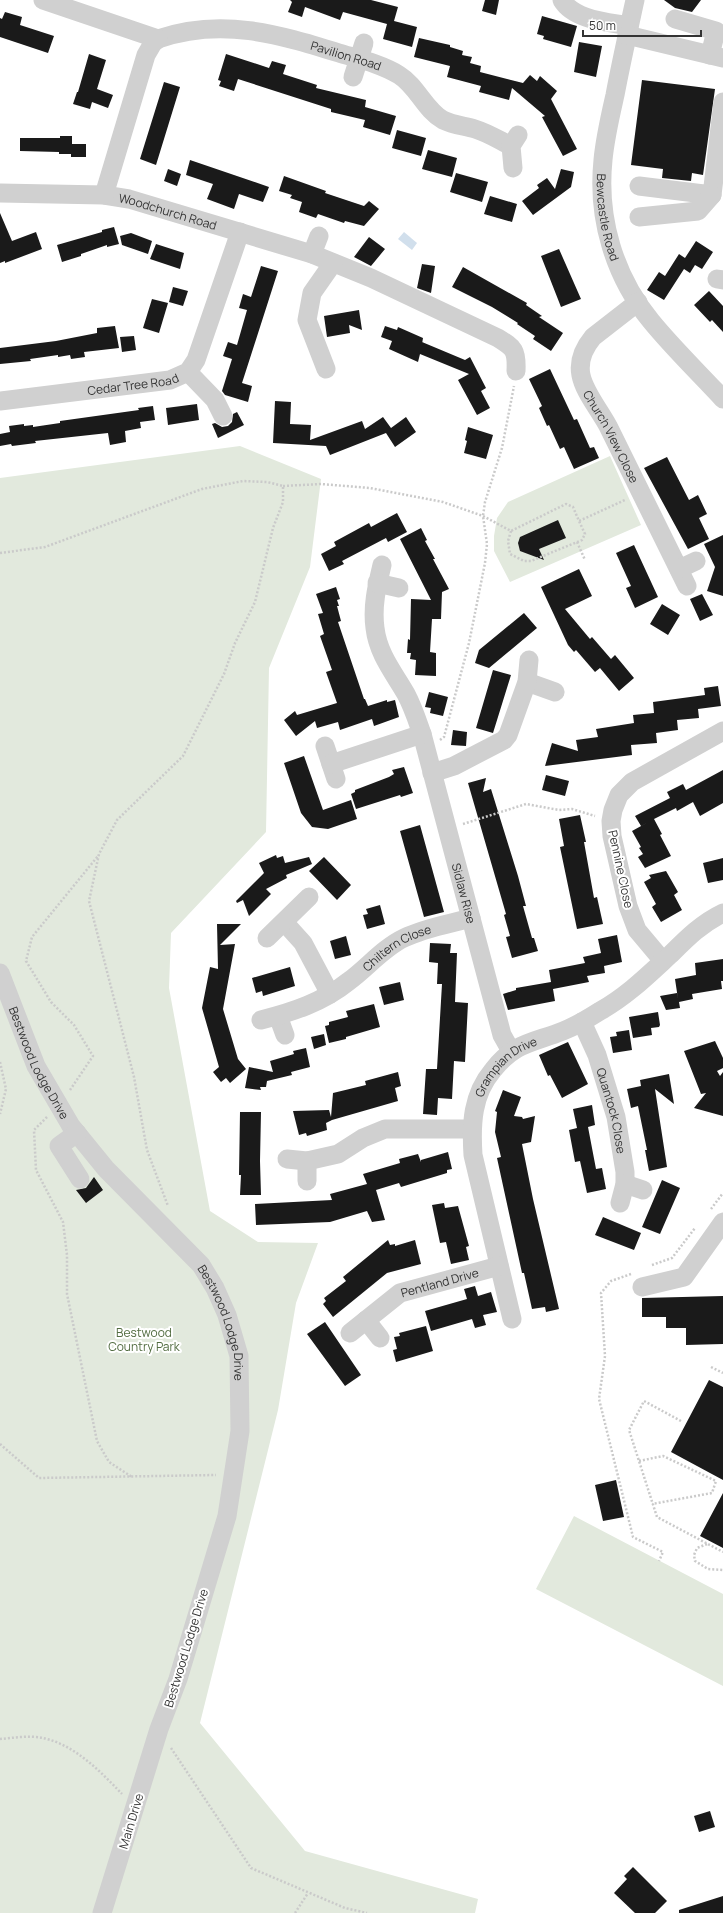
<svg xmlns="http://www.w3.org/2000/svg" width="723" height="1913" font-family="Manrope,sans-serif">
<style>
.green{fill:#e2e9dd}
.water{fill:#d1dfec}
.building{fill:#1a1a1a}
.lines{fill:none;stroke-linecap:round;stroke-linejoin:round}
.path{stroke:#cacaca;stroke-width:2.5;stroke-dasharray:2 2;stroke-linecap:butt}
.minor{stroke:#d0d0d0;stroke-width:19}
.labels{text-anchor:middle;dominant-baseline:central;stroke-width:4;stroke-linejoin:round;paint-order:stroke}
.street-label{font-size:12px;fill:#333;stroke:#fff}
.park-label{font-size:12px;fill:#536d42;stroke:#fff}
</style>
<rect width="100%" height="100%" fill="#fff"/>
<path class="green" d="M240 446 321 479 310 567 269 668 266 832 171 933 169 988 210 1211 258 1242 318 1243 296 1303 278 1410 200 1723 305 1851 478 1899 475 1913H0V478Z
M610 456 641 525 510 582 494 551V536L497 518 508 502Z
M574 1516 723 1594V1686L536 1589Z"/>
<path class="water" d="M404 232 417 243 412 250 398 239Z"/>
<path class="building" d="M290 0H371L398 7 394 21 417 27 412 47 383 39 387 24 343 12 340 20 305 7 302 17 288 12 292 2Z
M485 0H499L496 15 482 11Z
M664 0H701L692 12 675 8Z
M5 12 22 17 20 25 54 36 48 53 0 37V18L2 19Z
M542 16 577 26 571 47 543 39 544 36 537 34Z
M419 38 450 45V47L463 51 462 55 472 57 470 63 481 66 480 72 523 83 530 75 537 81 540 76 557 91 551 99 577 149 563 156 542 117 545 116 512 88 509 100 479 92 481 86 447 77 450 66 414 57Z
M579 42 602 46 596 77 574 72Z
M89 54 106 60 97 89 113 95 108 108 92 102 90 109 73 104 77 92H78Z
M226 54 269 68 272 61 286 65 283 74 317 85 316 88 366 100 365 107 396 116 390 135 363 127 365 120 331 112V109L238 79 234 91 219 86 221 81 218 80Z
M642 80 715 89 703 175 692 173 691 181 662 178 663 169 631 165Z
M164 82 180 87 156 165 140 159Z
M397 130 426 138 421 156 392 148Z
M60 136H72V146V144H86V157H71V154H59V152L20 151V138H60Z
M428 150 457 158 452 177 422 169Z
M190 160 269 187 263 202 239 194 234 209 207 199 213 184 186 175Z
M168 169 181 174 177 186 164 181Z
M561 169 574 172 571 187 533 215 522 201 539 188 537 185 547 178 555 189Z
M456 173 488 182 482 202 450 192Z
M284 176 326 191 325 193 364 206 369 201 379 209 364 226 345 221 344 223 318 214 316 218 299 212 302 202 290 198 292 195 279 191Z
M490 196 517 204 512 222 484 214Z
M0 213 12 241 36 232 42 249 5 263V261L0 263Z
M114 227 119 244 107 247V245L81 254V256L62 262 57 245 102 232V230Z
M131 233 152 241 148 254 122 245 120 236Z
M369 237 385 249 371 266 354 257Z
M696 241 713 252 702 269 695 265 690 273 684 269 664 300 647 290 659 272 665 276 679 254 685 258Z
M156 244 184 253 180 269 150 259Z
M559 249 581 299 561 307 541 256Z
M422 264 435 266 431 293 417 288Z
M261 266 278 271 242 383 252 386 248 402 225 395 222 391 232 359 223 356 228 342 237 345 247 310 239 308 243 294 251 297Z
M463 267 527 303 526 305 542 316 539 317 563 333 551 351 533 339 535 336 517 324 518 323 492 307 452 287Z
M173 287 188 291 183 306 169 302Z
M709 291 723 306V332L712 320 710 322 694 305Z
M152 299 168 303 159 333 143 328Z
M359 310 362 330 349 325 350 333 327 337 324 316Z
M115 326 119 348 84 352 85 357 71 359 70 355 58 357V355L30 359 31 361 0 364V348L56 341 97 333V328Z
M385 326 397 330 398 327 423 338 422 344V342L465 360 470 357 486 388 481 391 490 408 477 415 458 380 469 374 420 354 418 362 389 349 392 341 381 337Z
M134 336 136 350 122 352 120 337Z
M550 369 574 420 577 419 590 448 594 447 599 458 574 469 564 447 560 449 549 425 547 426 539 408 542 406 529 379Z
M275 401 291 402 290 424 311 425 310 440 362 421 365 429 383 417 391 428 406 417 416 432 395 447 386 433 330 455 326 446 273 443Z
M197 404 199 420 168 425 166 408Z
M153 406 155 420 140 422 141 428 125 431 126 442 110 445 108 433 35 441 36 443 12 446 11 444 0 446V434L10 432 9 426 24 424V426L33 425V427L60 423V421L139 410 138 408Z
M237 412 244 425 218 438 212 424 215 423 222 427 228 426 232 422 233 414Z
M468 427 493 435 486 459 464 453 467 441 465 440Z
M667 457 689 500 698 495 707 514 699 518 709 539 688 549 644 468Z
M397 513 407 532 388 542 386 538 342 561 344 564 329 571 321 554 336 546 334 542 369 523 371 527Z
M558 520 566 538 539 549 544 560 520 551 518 543 520 537Z
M421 528 427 540 425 541 435 559H433L449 589 442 592 441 619H432L430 652 436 653V676L415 675 416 660 410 659 411 653H407L408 639 410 640 411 599 431 600 400 539Z
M723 535V596L707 591 715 567 704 544Z
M634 545 658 597 635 608 626 588 631 586 616 553Z
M579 569 592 596 565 609 590 639 592 637 611 659 615 655 634 678 619 691 600 668 595 672 576 650 574 652 568 645 541 587Z
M336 587 340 599 337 600 339 606H337L341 621 338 622 364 699H365L368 706 387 700V702L395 700 399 717 374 726 372 719 340 730 338 722 317 728 315 721 296 736 284 720 295 711 297 715 337 703 326 672 332 670 320 636 324 634 318 614 323 613 316 594Z
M702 594 713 615 700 621 690 599Z
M662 604 680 615 668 635 650 624Z
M524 613 537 628 489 668 475 663 479 650Z
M493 670 511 675 493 733 476 728Z
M718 686 721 706 698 709 699 718 677 720 678 730 656 733 657 743 631 745 632 755 545 766 552 743 578 751 576 740 598 737 596 729 634 723 633 715 654 713 653 702 705 695 704 688Z
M429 692 448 697 443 716 430 713 431 708 425 707Z
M453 730 467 732 466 746 451 745Z
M304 756 323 810 351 800 357 819 328 829 312 827 301 813 284 763Z
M404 767 413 793 401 797 400 795 356 809 351 794 355 792V790L389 777 394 774 392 770Z
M723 770V803L700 816 693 802 677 811 676 808 654 819 662 834 660 835 671 856 645 868 638 857 643 854 639 848 641 847 632 831 652 820 641 826 635 816 670 798 667 792 683 784 686 790Z
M546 775 569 781 565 796 542 790Z
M486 778 483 792 491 789 518 876 526 906H523L532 938H534L538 951 512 958 506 937 510 936 504 915 506 914 468 783Z
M580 815 586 842H584L594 898 597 897 603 924 577 929 560 847 564 846 559 819Z
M420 825 444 912 424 917 400 831Z
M276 855 277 858 283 856 285 863 309 857 312 864 286 875 287 878 266 889 271 894 249 916 243 900 237 903 236 901 264 873 259 863Z
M324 857 351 885 337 900 309 871Z
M723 858V880L708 883 703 863Z
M666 871 678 892 674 895 682 910 661 922 652 907 656 904 644 882 651 878 649 875Z
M380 905 385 924 367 929 363 915 368 914 366 909Z
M217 924H241L220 945 235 944 223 1009 238 1059 246 1069 230 1083 226 1078 221 1082 213 1072 219 1067 202 1008 210 967 218 969Z
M617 935 622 962 604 966 605 973 587 976 589 982 553 989 555 1001 508 1010 503 994 516 990V988L551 982 549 970 585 963 583 957 601 953 598 939Z
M346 936 351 955 335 959 330 941Z
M430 943 451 944 450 953H457L455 1002 468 1003 465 1062 454 1061 452 1099 438 1098 437 1115 423 1114 426 1069H437L442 984H437L438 963 429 962Z
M723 959V981H721L722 989 692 994 693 999 679 1002 680 1008 666 1010 660 996 677 993 678 999 675 979 696 975 695 963Z
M290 967 295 986 263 996 262 991 256 993 252 978Z
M400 982 404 1000 384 1005 379 987Z
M374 1004 380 1027 346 1037V1039L329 1043 325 1026 329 1025V1022L348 1017 346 1011Z
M658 1012 660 1025 659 1027 651 1028 652 1035 633 1038 629 1017Z
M629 1030 632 1050 613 1053 610 1037 617 1036 616 1032Z
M324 1034 326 1045 314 1049 311 1037Z
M715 1041 723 1058V1068L717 1071 720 1076 723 1072V1116L694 1108 706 1093 701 1094 684 1051Z
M568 1042 588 1084 562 1098 550 1075 548 1076 539 1055Z
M306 1048 310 1067 291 1072 292 1075 267 1081 266 1087H260L261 1090 245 1088 249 1067 273 1072 270 1061 294 1054 293 1051Z
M398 1072 401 1086 395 1088 398 1101 332 1120 326 1123 327 1130 307 1136 306 1133 299 1135 293 1111 329 1110 331 1117 333 1093 366 1085 365 1081Z
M669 1074 674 1104 655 1089 667 1167 649 1171 645 1150H647L638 1106 631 1108 627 1089 641 1086 640 1080Z
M503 1090 521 1097 514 1116 522 1117 523 1119 535 1116 531 1142 522 1144 533 1199 559 1309 546 1312 545 1307 532 1309 524 1273H522L497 1158 501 1157 495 1132 497 1112 495 1111Z
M592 1105 595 1125 588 1127 596 1169 602 1168 606 1189 587 1193 580 1161 575 1162 569 1130 577 1128 573 1109Z
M240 1112H261L260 1161 261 1195H240L241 1175H239Z
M448 1152 452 1169 447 1170V1173L401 1187 399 1183 376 1190 385 1220 372 1222 367 1211 330 1222 256 1225 255 1204 332 1200 330 1194 367 1184 363 1174 400 1163 399 1159 418 1154 421 1162V1160Z
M94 1177 103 1190 86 1203 76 1190 86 1188Z
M662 1180 680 1188 660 1234 642 1227Z
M444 1203 445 1208 458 1206 469 1246 466 1247 469 1260 451 1264 446 1242 440 1243 432 1205Z
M603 1217 641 1233 634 1250 595 1235Z
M388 1240 390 1245 395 1244V1246L415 1240 421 1264 387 1273 333 1317 323 1304 326 1301 324 1298 346 1281 343 1277Z
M475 1286 478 1296 491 1292 497 1312 483 1315 486 1325 475 1328 472 1319 431 1331 425 1311 467 1299 464 1289Z
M723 1296V1344L686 1345V1328H666V1317H642V1298Z
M325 1322 361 1375 345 1386 307 1334Z
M426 1326 433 1351 396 1362 393 1350 397 1349 394 1337 400 1336 399 1333Z
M709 1380 723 1387V1480L671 1452Z
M616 1480 624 1517 603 1521 595 1485Z
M723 1493V1548L700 1536Z
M710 1811 715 1827 699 1832 694 1816Z
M633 1867 667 1901 655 1913H635L614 1893 627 1879 624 1876Z
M723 1896V1913H679V1910Z"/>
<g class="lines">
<path class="path" d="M283 486 321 484 370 488 443 502 483 516 511 531 566 504 573 507 579 521 625 500
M511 531 508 541 510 554 524 561H531L582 540 585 534 579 521
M577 542 585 560
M0 553 45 547 202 489 243 481 267 482 283 486V502L273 528 255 602 235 643 224 674 183 756 117 820 99 854 89 901 134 1077 147 1150 168 1206
M440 740 444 737 469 643 485 563 487 544 483 516 485 502 502 448 514 386
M463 824 526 804 559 810 572 809 595 816
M0 1062 6 1089 0 1114
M70 1090 93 1056 74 1025 51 1002 26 961 32 937 98 856
M47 1117 34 1130 36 1170 63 1222 67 1255V1294L97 1441 109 1462 132 1477
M711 1209 723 1193
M652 1265 672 1258 695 1228
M631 1274 611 1281 601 1293 605 1356 599 1399 633 1537 663 1552 659 1561
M711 1367 723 1373
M681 1421 644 1401 629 1430 657 1517 723 1552
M0 1444 39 1478 216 1475
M639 1461 663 1456 716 1481 712 1493 652 1504
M707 1544 697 1548 694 1555 695 1561 708 1569 723 1570
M0 1739C13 1738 30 1735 43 1738 75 1745 100 1771 122 1794
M171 1748 251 1868 345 1908 367 1913
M295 1913 308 1893"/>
<g class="minor">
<path id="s1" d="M43 0 158 39C221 17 278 34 339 53 359 59 381 64 399 75 417 86 425 110 443 120 453 125 465 126 475 129 488 133 499 140 511 146"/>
<path d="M562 0C574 20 608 22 629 26"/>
<path id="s2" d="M635 0C628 32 621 63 615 95 610 117 605 138 603 160 597 218 614 276 651 321 673 348 699 373 723 399"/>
<path d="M675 19 716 31 710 55"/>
<path d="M627 35 723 58"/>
<path d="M353 77 364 43"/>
<path d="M513 168 511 146 518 135"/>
<path d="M639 186 712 195 723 102"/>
<path id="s3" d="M0 193 104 195 129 199 312 254 371 278 498 338C514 348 517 350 516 371"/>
<path d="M104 195 146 55 153 43 158 39"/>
<path d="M639 217 698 211 712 195"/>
<path d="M312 254 319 236"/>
<path d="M717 279 723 280"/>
<path id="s4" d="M638 302 593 337C564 372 591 395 608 426L687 586"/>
<path d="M326 369 307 320 312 293 333 263"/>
<path d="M188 372 215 400 223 416"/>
<path id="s5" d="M0 401 170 380 188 372 196 360 240 232"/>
<path id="s6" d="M382 565C377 586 372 606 375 628 378 654 394 673 406 694 413 707 417 720 422 734L502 1035 511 1051"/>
<path d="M679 569 696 561"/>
<path d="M377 583 399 588"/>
<path d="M527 682 555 692"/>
<path d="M325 746 336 779"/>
<path d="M331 764 422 734"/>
<path d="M432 773 454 766 504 740 508 735 527 682 529 660"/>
<path d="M284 922 303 943 330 994"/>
<path d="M267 938 309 897"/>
<path d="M663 961 637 930 628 906 612 836 611 821 613 810 619 795 632 782 723 731"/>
<path id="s7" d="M0 973 36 1066 71 1126 106 1169 201 1265 215 1288 227 1315 239 1356 240 1431 227 1516 178 1679 159 1729 102 1913"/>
<path d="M278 1016 285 1035"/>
<path id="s8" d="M261 1020C293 1012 323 1002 349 981 367 968 383 948 404 938 424 928 449 924 471 918"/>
<path id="s9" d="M582 1022 597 1055 616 1117 625 1172V1184L620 1203"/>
<path d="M77 1133 59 1146 80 1179"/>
<path d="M287 1159 307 1161 338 1154 363 1138 385 1129H471"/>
<path d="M307 1161V1181"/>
<path d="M625 1184 643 1190"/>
<path d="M642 1287 684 1277 723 1222"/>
<path id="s10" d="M512 1319 473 1155C471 1124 472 1095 493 1070 515 1042 533 1043 563 1031 576 1026 589 1018 600 1011 627 996 648 975 671 954 687 938 702 923 723 913"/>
<path d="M366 1320 380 1338"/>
<path id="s11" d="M350 1333 400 1293 499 1266"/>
</g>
</g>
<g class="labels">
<g class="street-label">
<text stroke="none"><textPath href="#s1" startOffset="314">Pavilion Road</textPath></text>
<text stroke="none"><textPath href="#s3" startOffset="170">Woodchurch Road</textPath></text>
<text stroke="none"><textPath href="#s2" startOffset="221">Bewcastle Road</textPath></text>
<text stroke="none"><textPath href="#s5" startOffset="134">Cedar Tree Road</textPath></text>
<text stroke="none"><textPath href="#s4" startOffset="167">Church View Close</textPath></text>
<text transform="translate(621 869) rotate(78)">Pennine Close</text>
<text stroke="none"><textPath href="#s6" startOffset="345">Sidlaw Rise</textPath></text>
<text stroke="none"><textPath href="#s8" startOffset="156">Chiltern Close</textPath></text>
<text stroke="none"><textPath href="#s7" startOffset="98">Bestwood Lodge Drive</textPath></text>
<text stroke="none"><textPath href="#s10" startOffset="270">Grampian Drive</textPath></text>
<text stroke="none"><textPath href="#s9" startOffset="94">Quantock Close</textPath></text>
<text stroke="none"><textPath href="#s11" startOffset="105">Pentland Drive</textPath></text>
<text stroke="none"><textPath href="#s7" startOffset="422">Bestwood Lodge Drive</textPath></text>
<text transform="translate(186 1648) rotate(-73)">Bestwood Lodge Drive</text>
<text transform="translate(131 1821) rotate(-73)">Main Drive</text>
</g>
<g class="park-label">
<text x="144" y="1332">Bestwood<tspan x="144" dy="14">Country Park</tspan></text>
</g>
</g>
<path d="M583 30v6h118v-6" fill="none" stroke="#333333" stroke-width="2"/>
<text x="589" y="30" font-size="12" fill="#333333" stroke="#ffffff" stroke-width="3" paint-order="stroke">50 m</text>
</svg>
